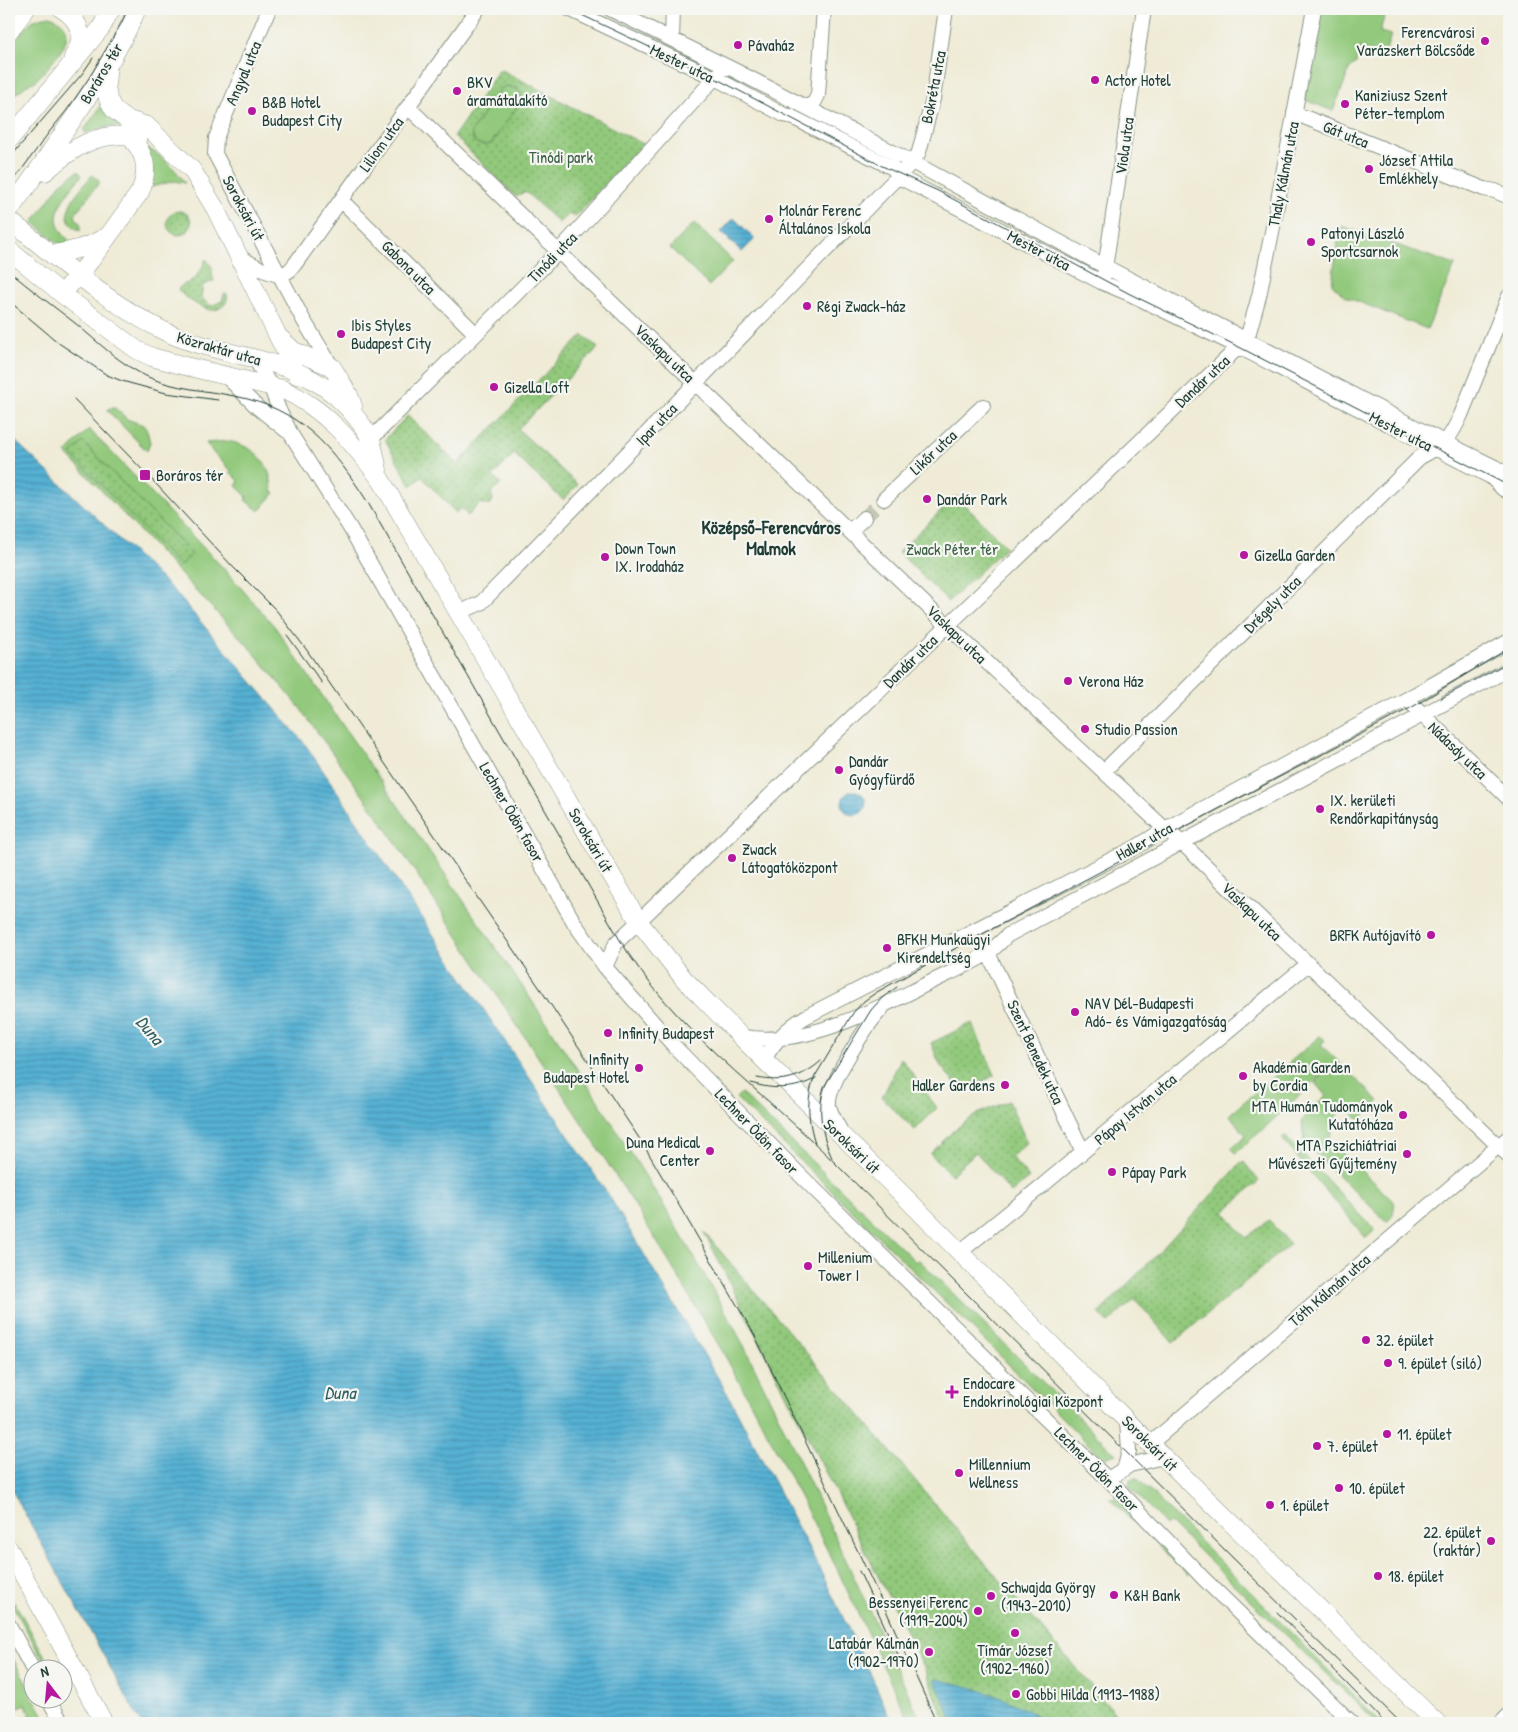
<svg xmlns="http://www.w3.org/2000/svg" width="1518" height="1732" font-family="'Patrick Hand',sans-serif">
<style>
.green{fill:#92c97c;stroke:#588358}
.park{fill:url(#park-dots);stroke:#588358;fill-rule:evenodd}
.water{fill:url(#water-rules);stroke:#3a7684}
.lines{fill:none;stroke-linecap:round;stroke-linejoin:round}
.minor-tunnel{stroke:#c5c8b6;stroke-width:14;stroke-dasharray:14 7;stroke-linecap:butt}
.minor-casing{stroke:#879485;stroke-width:16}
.major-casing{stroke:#879485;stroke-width:19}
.minor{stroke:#fff;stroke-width:14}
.major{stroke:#fff;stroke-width:18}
.tram{stroke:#1f3d34;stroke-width:1}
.poi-dot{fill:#b5179e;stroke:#f6f6f2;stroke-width:2}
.labels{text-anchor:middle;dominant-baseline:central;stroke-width:4.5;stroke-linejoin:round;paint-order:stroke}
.poi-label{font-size:16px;fill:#1f3d34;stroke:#f6f6f2;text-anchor:start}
.street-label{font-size:16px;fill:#1f3d34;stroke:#f6f6f2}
.park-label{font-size:16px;fill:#3c6046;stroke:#f6f6f2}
.neighbourhood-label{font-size:18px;font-weight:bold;fill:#1f3d34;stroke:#f6f6f2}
.water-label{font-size:18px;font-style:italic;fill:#2f6064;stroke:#f6f6f2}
</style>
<defs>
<pattern id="park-dots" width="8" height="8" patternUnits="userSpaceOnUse" patternTransform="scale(1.25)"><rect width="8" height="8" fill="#92c97c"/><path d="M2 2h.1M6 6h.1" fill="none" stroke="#77a466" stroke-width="1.8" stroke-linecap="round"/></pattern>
<pattern id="water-rules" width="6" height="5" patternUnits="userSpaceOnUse" patternTransform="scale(1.25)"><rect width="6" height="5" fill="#55b0d3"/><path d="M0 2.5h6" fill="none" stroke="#4690ac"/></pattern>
</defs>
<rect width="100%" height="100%" fill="#f6f6f2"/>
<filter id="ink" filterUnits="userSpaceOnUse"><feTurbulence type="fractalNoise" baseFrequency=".02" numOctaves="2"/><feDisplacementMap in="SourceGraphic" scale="10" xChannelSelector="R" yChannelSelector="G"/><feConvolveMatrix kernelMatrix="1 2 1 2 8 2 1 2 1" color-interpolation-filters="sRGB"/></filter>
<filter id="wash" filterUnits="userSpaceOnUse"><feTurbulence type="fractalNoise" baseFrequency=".0096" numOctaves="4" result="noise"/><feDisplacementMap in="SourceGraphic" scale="20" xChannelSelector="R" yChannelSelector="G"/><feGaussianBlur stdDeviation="1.12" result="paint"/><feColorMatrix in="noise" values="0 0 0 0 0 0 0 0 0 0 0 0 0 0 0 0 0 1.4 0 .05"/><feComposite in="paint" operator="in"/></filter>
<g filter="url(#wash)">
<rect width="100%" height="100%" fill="#efebd6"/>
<path class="green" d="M1320 9H1386L1380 32 1391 35 1384 56 1360 48 1356 63 1350 68 1333 111 1303 99Z
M50 16C90 30 48 67 33 83L31 82 9 99V50L24 29 32 21 40 18Z
M507 86 518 89 521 95 522 100 491 144C480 147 473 143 471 132L501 88Z
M104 102 131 128 112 126 85 133 84 130Z
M146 147C163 157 174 167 185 183L174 181 152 187 149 186Z
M78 171 82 175C65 197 42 218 71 242L67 247 57 243 33 222 60 184Z
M92 175 100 182 77 211 75 216 81 225 80 231C52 216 80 190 92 175Z
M694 223 733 261 709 286 670 248Z
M1341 226 1455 265 1427 329 1344 296 1332 284 1336 252Z
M110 408H115L127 419 143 425 147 430 150 443 147 451 107 410Z
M89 429 228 573 275 627 520 983 597 1099 661 1201 711 1286 744 1346 787 1434 922 1723H910L837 1569 771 1440 724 1354 641 1215 576 1114 382 822 300 708 250 648 66 453Z
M228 441C256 447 271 462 272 491L275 493 259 511 245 500 247 497 236 486 239 481 230 472 231 470 225 465 226 464 215 455 206 443Z
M1320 1036 1325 1040 1321 1045 1379 1101 1360 1120 1342 1104 1329 1140 1395 1203 1393 1214 1387 1222 1304 1143 1302 1121 1309 1112 1326 1096 1315 1083 1327 1069 1271 1122 1236 1153 1231 1148 1246 1135 1229 1115Z
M741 1093 916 1262 918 1259 1116 1454 1103 1459 971 1327 736 1098Z
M1285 1136 1375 1230 1366 1238 1282 1139Z
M1134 1478H1137L1381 1723H1377L1169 1522 1166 1525 1129 1486 1130 1479Z
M1109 1498H1117L1187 1566 1188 1575Z
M15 1603 52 1669H48L12 1604Z
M9 1651 32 1694V1700H35L48 1723H14L31 1715 25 1704 9 1713Z"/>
<path class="park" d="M500 69 643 144 575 217 568 214 559 223 528 194 524 192 516 197 454 136ZM507 86 518 89 521 95 522 100 491 144C480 147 472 143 471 132L501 88Z
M167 223a12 12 0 1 1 24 0a12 12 0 1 1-24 0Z
M206 259 212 267V274L214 281 203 285 201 298 211 306 222 301 224 294H227C228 298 227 302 224 305 221 308 217 310 213 310 205 311 181 296 178 289 181 285 184 285 189 282 198 277 202 268 206 259Z
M583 335 598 348 518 429 578 485 563 500 514 454 493 476 501 484 491 493 493 500 491 503 487 505 480 503 468 516 461 508 456 513 422 477 411 486 385 439 408 415 457 464Z
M83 442 192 554 180 566 71 454Z
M956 496 1006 547 948 602 898 552Z
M972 1023 995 1075 962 1092 940 1065 931 1043Z
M901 1058 937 1108 915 1130 882 1098Z
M1009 1101 1027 1143 1011 1157 1029 1178 1011 1193 976 1152 951 1175 930 1154 954 1130 977 1114Z
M1243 1161 1259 1181 1224 1212 1246 1238 1269 1220 1290 1244 1173 1343 1135 1299 1108 1323 1099 1313 1159 1252Z
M704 1232 993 1572 1123 1723H946L925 1669Z"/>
<path class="water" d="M734 218 755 239 742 252 721 232Z
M9 435 175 592 305 744 611 1199 727 1393 816 1562 873 1679 892 1723H141L9 1485Z
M842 803a12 12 0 1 1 24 0a12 12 0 1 1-24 0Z
M934 1679C975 1686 1014 1700 1048 1723H967L964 1722V1723H954Z"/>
</g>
<g filter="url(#ink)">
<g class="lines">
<path class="minor-tunnel" d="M864 518 884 499"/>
<g class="minor-casing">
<path id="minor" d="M269 9 216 138 215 154 304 321 332 367
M569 9 715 78 784 115 790 116 893 168 899 177 1101 282 1130 294 1239 347 1491 477 1503 489 1509 492
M610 9 736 71 912 162 1106 267 1446 443 1509 474
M672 39 673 9
M408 107 947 625 1165 829 1182 843 1509 1156
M806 107 814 103 818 95 824 9
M1294 113 1484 189 1495 191 1509 197
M341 200 476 334
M241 258 263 270 281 276
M1104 275 1144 9
M281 276 290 270 295 264 478 9
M254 357 270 385 279 410 292 436 350 528 575 924 605 967 674 1046 795 1170 987 1359 1017 1391 1119 1490 1204 1579 1352 1723
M225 375 257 407 287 431
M370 440 559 251 720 72
M884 499 983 406
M850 531 864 518
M458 613 481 603 912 162 919 152 933 99 946 9
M1407 699 1509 799
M1104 771 1419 458C1445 443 1448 443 1461 415L1509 296
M988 953 1083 1152
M605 967 616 943 1247 339 1259 296 1272 232 1314 9
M740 1036C799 1050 875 1010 927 984 947 974 969 965 988 953 995 948 1001 941 1008 935L1509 669
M764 1060C774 1041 788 1027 807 1016L1138 846 1165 829 1407 699 1509 641
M840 1130C836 1122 830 1113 829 1105 827 1084 869 1022 883 1007
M960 1252 1043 1185 1308 964
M1150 1444 1509 1137
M1125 1467 1129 1451 1127 1421
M1108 1479 1130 1465 1163 1457
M9 1625 33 1670
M49 1700 62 1723
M1501 1723 1509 1715"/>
</g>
<g class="major-casing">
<path id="major" d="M62 9C81 21 86 38 73 57
M9 31 26 9
M108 63 106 85 108 99 114 110 126 119 147 126 192 170 215 208 297 375
M9 140 101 28 111 9
M45 172C71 148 101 129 138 137
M9 210C27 188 42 164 58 141 87 99 117 56 137 9
M9 220C57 258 105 301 160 329 224 362 298 351 349 409 357 418 366 429 371 440 374 450 376 460 378 470
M9 250 62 294 137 350 152 357 185 366 282 389C326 409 353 443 381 480L639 922 684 979 764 1060 900 1192 1144 1438 1437 1723
M52 254C73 251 86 248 104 238
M62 294 91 260 140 192C150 168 145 152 128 135
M280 338 294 351 332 367 349 395 353 406
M9 1549 104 1723"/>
</g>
<use href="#minor" class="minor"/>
<use href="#major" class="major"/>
<path class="tram" d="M569 9 715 78 882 166 938 191 1130 294 1239 347 1509 486
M9 160 18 148 82 74 93 58
M9 187 50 131 67 110 89 78 121 24 128 9
M9 271C30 289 53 306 75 323 98 342 121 365 148 377 175 389 205 390 234 396 300 408 332 447 367 501L620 940C674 1030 762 1090 835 1163 1024 1350 1211 1538 1401 1723
M9 301 60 344 107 375 122 381 166 393 218 400
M74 399 157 485 233 567 276 610 306 649 539 987 643 1144 687 1219 755 1336 884 1606 937 1723
M287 635 322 683
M1440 699 1509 662
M757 1078C782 1083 802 1078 821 1061
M751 1083C773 1090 796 1090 816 1078
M815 1143C808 1121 806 1100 814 1078L853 1013 864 1001 877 992 969 941 1414 706 1509 648
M832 1158C822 1136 817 1110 824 1087L871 1010 882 998 897 987
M859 1571 899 1657
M1277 1612 1385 1723"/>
</g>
</g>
<g class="poi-dot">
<circle cx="1485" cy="41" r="5"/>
<circle cx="738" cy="45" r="5"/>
<circle cx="1095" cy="80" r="5"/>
<circle cx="457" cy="91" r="5"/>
<circle cx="1345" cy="104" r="5"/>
<circle cx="252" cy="111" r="5"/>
<circle cx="1369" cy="169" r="5"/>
<circle cx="769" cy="219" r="5"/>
<circle cx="1311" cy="242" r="5"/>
<circle cx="807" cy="306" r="5"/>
<circle cx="341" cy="334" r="5"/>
<circle cx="494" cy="387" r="5"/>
<rect x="139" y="469" width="12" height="12" rx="2.5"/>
<circle cx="927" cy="499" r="5"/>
<circle cx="1244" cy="555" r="5"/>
<circle cx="605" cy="557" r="5"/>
<circle cx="1068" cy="681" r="5"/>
<circle cx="1085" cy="729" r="5"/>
<circle cx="839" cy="770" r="5"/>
<circle cx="1320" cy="809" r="5"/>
<circle cx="732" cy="858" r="5"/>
<circle cx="1431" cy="935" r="5"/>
<circle cx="887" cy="948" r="5"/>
<circle cx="1075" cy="1012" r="5"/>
<circle cx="608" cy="1033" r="5"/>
<circle cx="639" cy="1068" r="5"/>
<circle cx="1243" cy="1076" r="5"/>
<circle cx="1005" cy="1085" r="5"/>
<circle cx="1403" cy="1115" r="5"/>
<circle cx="710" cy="1151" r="5"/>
<circle cx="1407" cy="1154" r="5"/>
<circle cx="1112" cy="1172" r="5"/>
<circle cx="808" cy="1266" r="5"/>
<circle cx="1366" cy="1340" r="5"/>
<circle cx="1388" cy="1363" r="5"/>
<path d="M949.5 1384.5h5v5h5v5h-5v5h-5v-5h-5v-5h5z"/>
<circle cx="1387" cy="1434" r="5"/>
<circle cx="1317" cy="1446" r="5"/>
<circle cx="959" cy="1473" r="5"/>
<circle cx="1339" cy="1488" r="5"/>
<circle cx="1270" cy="1505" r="5"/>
<circle cx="1491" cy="1541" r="5"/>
<circle cx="1378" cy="1576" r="5"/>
<circle cx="1114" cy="1595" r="5"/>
<circle cx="991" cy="1596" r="5"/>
<circle cx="978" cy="1611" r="5"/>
<circle cx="1015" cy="1633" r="5"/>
<circle cx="929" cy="1652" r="5"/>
<circle cx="1016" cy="1694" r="5"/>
</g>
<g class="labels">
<g class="poi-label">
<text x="1475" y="32" text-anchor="end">Ferencvárosi<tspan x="1475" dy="18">Varázskert Bölcsőde</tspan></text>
<text x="748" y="45">Pávaház</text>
<text x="1105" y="80">Actor Hotel</text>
<text x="467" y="82">BKV<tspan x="467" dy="18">áramátalakító</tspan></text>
<text x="1355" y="95">Kaniziusz Szent<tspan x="1355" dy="18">Péter-templom</tspan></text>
<text x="262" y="102">B&amp;B Hotel<tspan x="262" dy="18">Budapest City</tspan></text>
<text x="1379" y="160">József Attila<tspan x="1379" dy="18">Emlékhely</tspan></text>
<text x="779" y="210">Molnár Ferenc<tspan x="779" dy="18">Általános Iskola</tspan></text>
<text x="1321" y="233">Patonyi László<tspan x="1321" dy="18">Sportcsarnok</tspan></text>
<text x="817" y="306">Régi Zwack-ház</text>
<text x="351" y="325">Ibis Styles<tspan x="351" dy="18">Budapest City</tspan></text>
<text x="504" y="387">Gizella Loft</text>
<text x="156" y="475">Boráros tér</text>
<text x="937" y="499">Dandár Park</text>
<text x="615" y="548">Down Town<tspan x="615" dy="18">IX. Irodaház</tspan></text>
<text x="1254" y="555">Gizella Garden</text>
<text x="1078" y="681">Verona Ház</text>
<text x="1095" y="729">Studio Passion</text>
<text x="849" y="761">Dandár<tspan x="849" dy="18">Gyógyfürdő</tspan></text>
<text x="1330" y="800">IX. kerületi<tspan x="1330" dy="18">Rendőrkapitányság</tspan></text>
<text x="742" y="849">Zwack<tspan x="742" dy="18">Látogatóközpont</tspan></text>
<text x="1421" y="935" text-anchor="end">BRFK Autójavító</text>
<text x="897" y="939">BFKH Munkaügyi<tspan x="897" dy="18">Kirendeltség</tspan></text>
<text x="1085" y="1003">NAV Dél-Budapesti<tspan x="1085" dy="18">Adó- és Vámigazgatóság</tspan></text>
<text x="618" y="1033">Infinity Budapest</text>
<text x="629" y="1059" text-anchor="end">Infinity<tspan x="629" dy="18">Budapest Hotel</tspan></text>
<text x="1253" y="1067">Akadémia Garden<tspan x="1253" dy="18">by Cordia</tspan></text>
<text x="995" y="1085" text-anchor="end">Haller Gardens</text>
<text x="1393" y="1106" text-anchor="end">MTA Humán Tudományok<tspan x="1393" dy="18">Kutatóháza</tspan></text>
<text x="700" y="1142" text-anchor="end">Duna Medical<tspan x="700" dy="18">Center</tspan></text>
<text x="1397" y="1145" text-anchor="end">MTA Pszichiátriai<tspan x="1397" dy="18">Művészeti Gyűjtemény</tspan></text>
<text x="1122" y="1172">Pápay Park</text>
<text x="818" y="1257">Millenium<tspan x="818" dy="18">Tower I</tspan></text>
<text x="1376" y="1340">32. épület</text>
<text x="1398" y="1363">9. épület (siló)</text>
<text x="963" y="1383">Endocare<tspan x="963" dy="18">Endokrinológiai Központ</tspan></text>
<text x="1397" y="1434">11. épület</text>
<text x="1327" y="1446">7. épület</text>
<text x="969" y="1464">Millennium<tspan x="969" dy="18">Wellness</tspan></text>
<text x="1349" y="1488">10. épület</text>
<text x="1280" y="1505">1. épület</text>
<text x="1481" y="1532" text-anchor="end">22. épület<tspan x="1481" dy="18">(raktár)</tspan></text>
<text x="1388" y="1576">18. épület</text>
<text x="1001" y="1587">Schwajda György<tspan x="1001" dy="18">(1943–2010)</tspan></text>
<text x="1124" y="1595">K&amp;H Bank</text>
<text x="968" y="1602" text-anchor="end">Bessenyei Ferenc<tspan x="968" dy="18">(1919–2004)</tspan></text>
<text x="919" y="1643" text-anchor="end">Latabár Kálmán<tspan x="919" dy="18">(1902–1970)</tspan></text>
<text x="1015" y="1650" text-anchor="middle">Tímár József<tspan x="1015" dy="18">(1902–1960)</tspan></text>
<text x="1026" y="1694">Gobbi Hilda (1913–1988)</text>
</g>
<g class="street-label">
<text transform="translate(682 63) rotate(26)">Mester utca</text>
<text transform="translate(101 73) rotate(-59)">Boráros tér</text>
<text transform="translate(243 73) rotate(-67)">Angyal utca</text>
<text transform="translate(933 87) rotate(-79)">Bokréta utca</text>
<text transform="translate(1346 134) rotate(22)">Gát utca</text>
<text transform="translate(381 144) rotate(-54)">Liliom utca</text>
<text transform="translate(1124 146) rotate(-82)">Viola utca</text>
<text transform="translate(1283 174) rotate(-79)">Thaly Kálmán utca</text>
<text transform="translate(244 208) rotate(62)">Soroksári út</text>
<text transform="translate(1039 250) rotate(28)">Mester utca</text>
<text transform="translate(552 257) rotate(-46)">Tinódi utca</text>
<text transform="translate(409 267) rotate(45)">Gabona utca</text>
<text transform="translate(219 348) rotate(16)">Közraktár utca</text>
<text transform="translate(665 353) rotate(44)">Vaskapu utca</text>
<text transform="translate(1202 381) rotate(-43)">Dandár utca</text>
<text transform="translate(656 424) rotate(-46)">Ipar utca</text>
<text transform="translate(1401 431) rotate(27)">Mester utca</text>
<text transform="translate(933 452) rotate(-43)">Likőr utca</text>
<text transform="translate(1272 604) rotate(-45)">Drégely utca</text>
<text transform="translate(957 634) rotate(44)">Vaskapu utca</text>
<text transform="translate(910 661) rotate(-44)">Dandár utca</text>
<text transform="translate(1458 750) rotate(44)">Nádasdy utca</text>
<text transform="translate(512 812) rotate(60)">Lechner Ödön fasor</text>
<text transform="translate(591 840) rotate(60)">Soroksári út</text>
<text transform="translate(1144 841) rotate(-29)">Haller utca</text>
<text transform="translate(1252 911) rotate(44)">Vaskapu utca</text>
<text transform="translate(1036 1052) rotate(65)">Szent Benedek utca</text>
<text transform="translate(1135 1109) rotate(-40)">Pápay István utca</text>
<text transform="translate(757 1131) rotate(46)">Lechner Ödön fasor</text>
<text transform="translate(852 1146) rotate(44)">Soroksári út</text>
<text transform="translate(1329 1290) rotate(-41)">Tóth Kálmán utca</text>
<text transform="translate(1150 1443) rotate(45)">Soroksári út</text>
<text transform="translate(1097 1469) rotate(45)">Lechner Ödön fasor</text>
</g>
<g class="park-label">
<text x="561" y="157">Tinódi park</text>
<text x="952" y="549">Zwack Péter tér</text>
</g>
<g class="neighbourhood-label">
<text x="771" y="527">Középső-Ferencváros<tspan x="771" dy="21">Malmok</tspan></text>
</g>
<g class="water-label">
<text transform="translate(150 1030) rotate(50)">Duna</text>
<text x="340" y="1392">Duna</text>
</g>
</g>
<rect width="1518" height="1732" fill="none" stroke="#f6f6f2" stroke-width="30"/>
<g transform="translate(48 1684) rotate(344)"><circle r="24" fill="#f6f6f2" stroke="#a0aca6"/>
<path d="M0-4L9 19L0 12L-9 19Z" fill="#b5179e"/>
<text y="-8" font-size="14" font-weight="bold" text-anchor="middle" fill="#1f3d34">N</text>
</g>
</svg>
